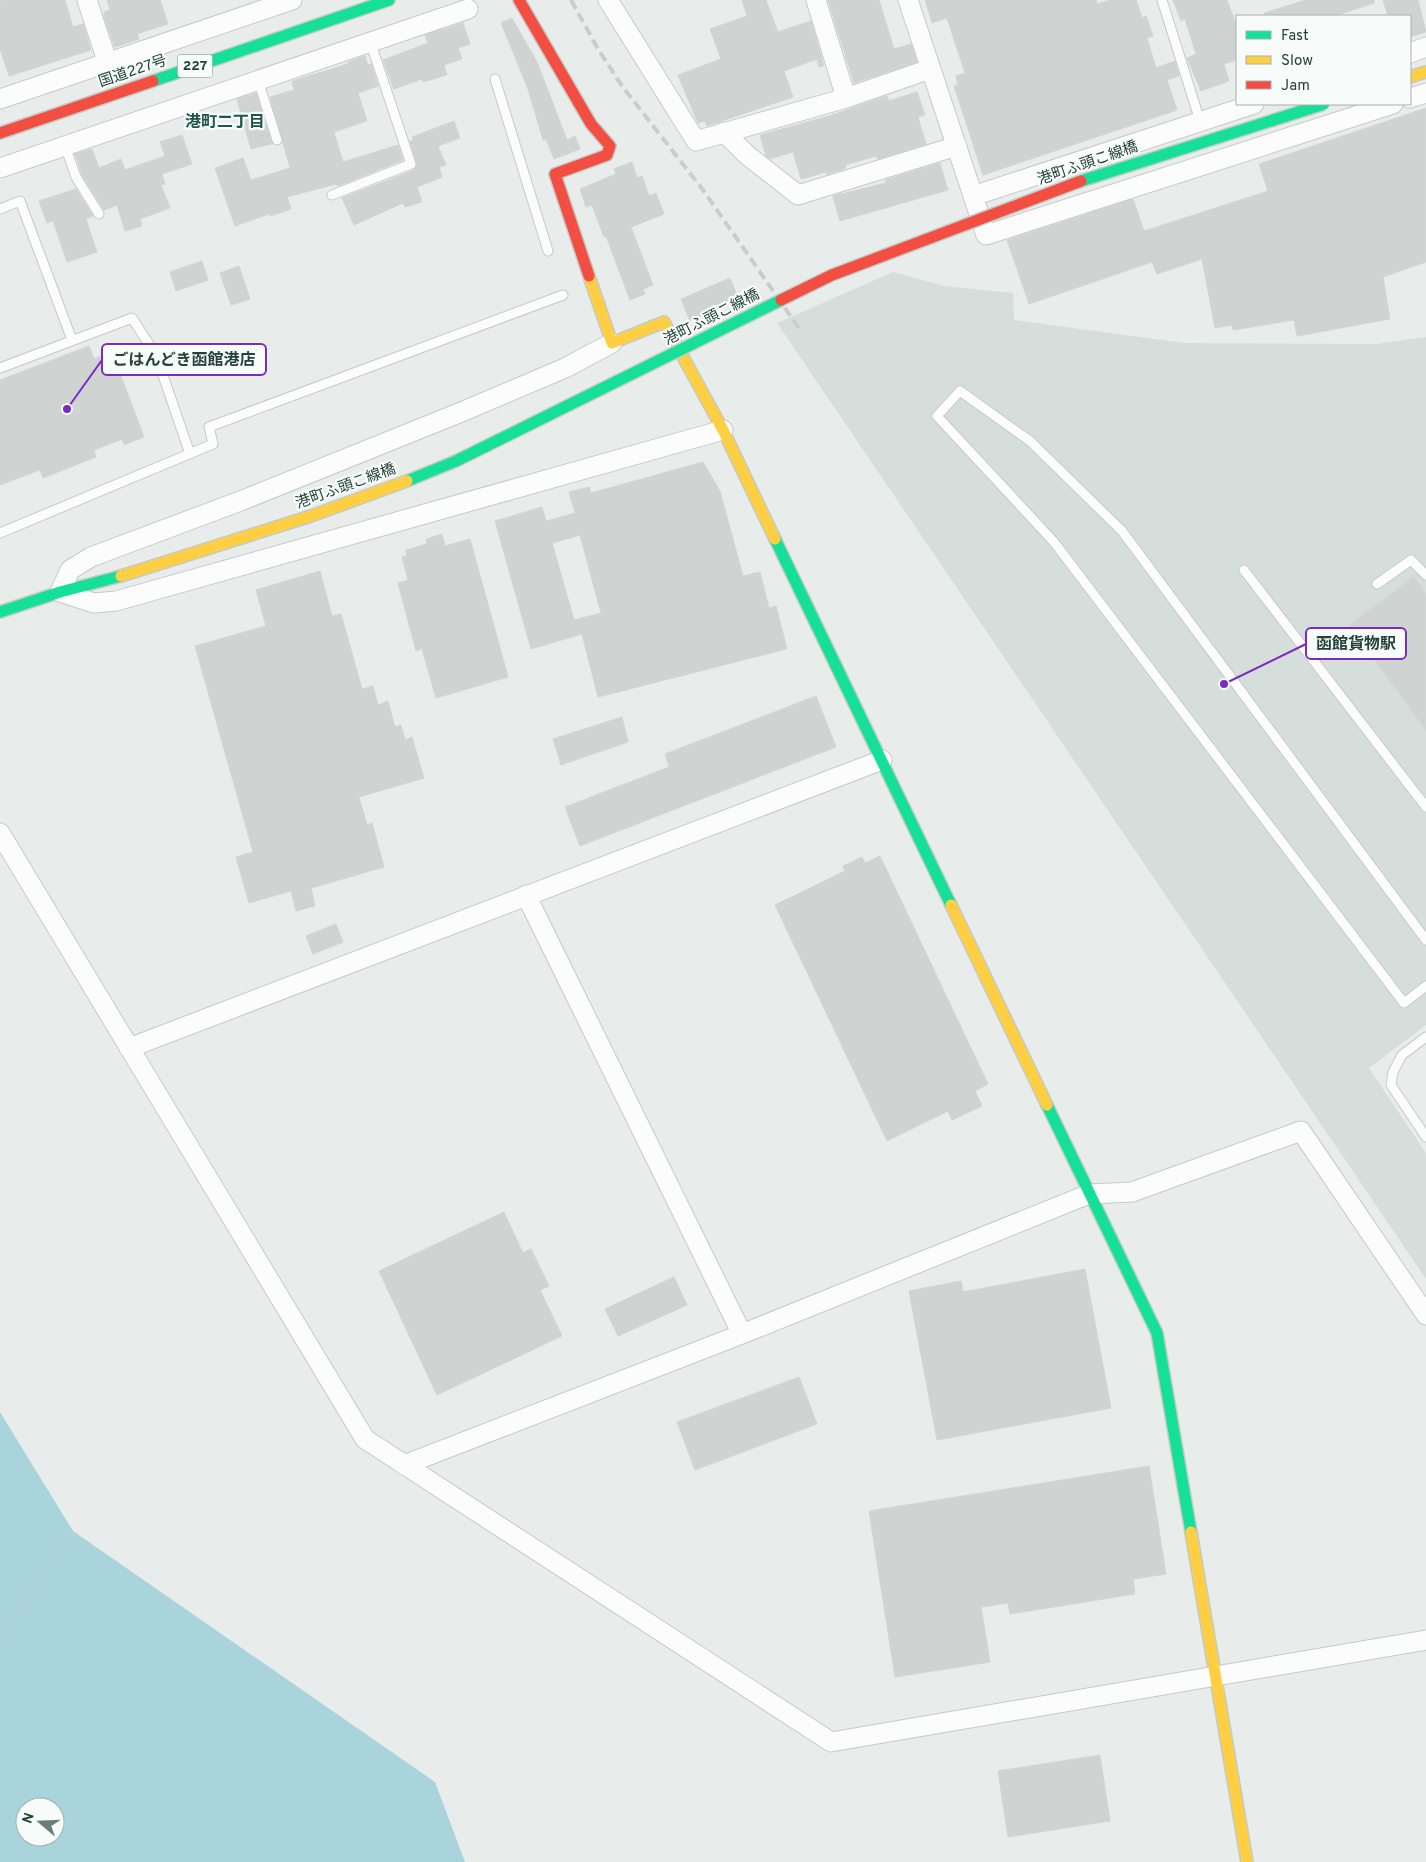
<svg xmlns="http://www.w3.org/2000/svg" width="1426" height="1862" font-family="Overpass,'Noto Sans JP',sans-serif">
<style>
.built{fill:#d6dedb}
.water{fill:#a9d4db;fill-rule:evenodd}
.building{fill:#cfd4d2;stroke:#d1d6d4;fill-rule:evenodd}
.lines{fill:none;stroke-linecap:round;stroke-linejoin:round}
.lane-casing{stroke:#c5cac8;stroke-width:11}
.street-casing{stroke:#c5cac8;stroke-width:21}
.fast-casing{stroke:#c3cbc8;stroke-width:14}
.slow-casing{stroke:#c3cbc8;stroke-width:14}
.jam-casing{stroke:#c3cbc8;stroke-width:14}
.path{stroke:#c3ccca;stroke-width:3;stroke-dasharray:2.5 4;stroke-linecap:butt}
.lane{stroke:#fcfcfc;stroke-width:9}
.street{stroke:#fcfcfc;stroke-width:19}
.fast{stroke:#16e098;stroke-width:11}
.slow{stroke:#ffcf43;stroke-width:11}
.jam{stroke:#f24e42;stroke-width:11}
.rail{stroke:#c9cdcc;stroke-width:4;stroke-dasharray:10 5;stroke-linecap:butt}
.fast-bridge-casing{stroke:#c3cbc8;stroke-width:14;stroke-linecap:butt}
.slow-bridge-casing{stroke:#c3cbc8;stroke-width:14;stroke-linecap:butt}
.jam-bridge-casing{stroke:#c3cbc8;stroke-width:14;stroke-linecap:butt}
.fast-bridge{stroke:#16e098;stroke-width:11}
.slow-bridge{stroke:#ffcf43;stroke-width:11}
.jam-bridge{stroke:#f24e42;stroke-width:11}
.labels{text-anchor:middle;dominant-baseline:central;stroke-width:4.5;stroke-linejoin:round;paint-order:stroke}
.shield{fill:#f7fbf9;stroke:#637a73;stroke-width:1}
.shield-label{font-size:14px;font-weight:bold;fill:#24423a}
.street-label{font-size:15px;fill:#24423a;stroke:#f7fbf9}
.neighbourhood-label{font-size:16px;font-weight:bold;fill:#1f5548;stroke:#f7fbf9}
.leader{fill:none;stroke:#7b2cbf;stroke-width:2}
.callout-dot{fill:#7b2cbf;stroke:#f7fbf9;stroke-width:2}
.callout{fill:#f7fbf9;stroke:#7b2cbf;stroke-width:2}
.callout-label{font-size:16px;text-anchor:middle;font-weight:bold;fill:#24423a}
</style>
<rect width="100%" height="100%" fill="#e8edeb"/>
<path class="built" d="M893 272 944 286 1013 293 1014 320 1184 343 1376 344 1426 337V1025L1369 1068 1426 1153V1279L777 323Z"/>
<path class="water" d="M0 1412 73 1531 435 1782 465 1862H0ZM25 1807H55V1837H25Z"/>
<path class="building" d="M0 0H65L73 27 83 24 91 50 9 76 0 49Z
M107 0H160L168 24 137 34 139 39 115 47 104 17V12L110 10Z
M742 0H766L778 32 811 21 824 66 819 67 817 59 784 71 793 97 707 126 705 121 698 123 678 75 721 59 710 29 747 16Z
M828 0H879L894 49 911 44 917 62 854 83Z
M925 0H1096L1097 4 1110 0H1136L1142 18 1146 16 1153 36 1147 38 1156 68 1175 61 1179 76 1167 80 1177 110 983 175 954 86 958 85 956 76 965 73 947 18 932 23Z
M1173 0H1227L1237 27V60L1224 64 1229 81 1201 91 1187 58 1196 54 1185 19 1181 21Z
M1306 0H1374V3L1334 16H1265L1264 13Z
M1383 0H1418L1426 32 1410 37V16H1388Z
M512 18 537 62 567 140 575 136 580 149 554 159 546 139 543 140 528 89 501 23Z
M463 23 470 44 458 48 462 59 444 65 447 75 423 82 422 79 394 89 383 60 428 43 425 35Z
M365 56 368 65 371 64 378 86 358 93 367 121 334 132 343 162 398 145 403 160 338 186 336 184 287 197 291 209 270 216 269 214 235 226 215 168 243 158 251 180 290 168 270 97 294 90 292 81 348 64V62Z
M917 92 925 115 918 117 926 144 878 159 876 156 845 165 846 168 827 174 826 172 801 179 793 152 770 159 766 156 760 135 829 116 887 96 889 101Z
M256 93 272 144 251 149 237 99Z
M1426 108V262L1383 277 1390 319 1297 336 1294 320 1233 330 1232 325 1215 328 1202 259 1157 274 1152 262 1029 304 1007 240 1133 199 1144 231 1268 191 1259 164Z
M454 121 460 138 438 146 446 165 439 167 442 177 417 187 422 202 405 207 403 203 354 225 342 198 414 170 417 165 410 141 414 140 412 137Z
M182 135 192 164 162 174 165 184 161 185 170 208 140 219 142 226 125 231 117 205 104 210 82 175 75 154 92 149 99 168 121 159 125 170 165 156 160 142Z
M632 162 637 178 642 176 649 196 656 193 664 214 631 227 653 285 643 289 645 294 630 300 606 236 604 237 592 205 586 207 580 189 616 174 614 169Z
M940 163 948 190 840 221 833 196 886 183 885 180Z
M76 189 93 216 86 219 97 252 67 262 53 221 47 223 39 201Z
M202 261 208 280 176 291 170 272Z
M239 266 250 299 231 305 220 273Z
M730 278 739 300 690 321 681 299Z
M89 346 94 359 112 352 144 437 124 445 122 439 94 450 96 457 43 478 40 470 0 485V380Z
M703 462 720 491 743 576 760 572 769 608 776 606 787 649 598 697 582 634 531 649 495 521 542 507 546 521 575 513 569 492 589 487 591 493ZM580 535 601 613 574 620 552 543Z
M442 534 445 546 470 539 508 677 436 698 422 649 416 651 398 583 408 580 402 557 407 556 406 550 427 544 426 539Z
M320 571 332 616 341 614 362 689 373 686 378 705 388 701 395 727 401 725 405 740 412 737 424 778 359 797 367 825 372 823 384 867 311 888 315 906 296 911 291 891 249 903 236 857 253 852 195 646 266 626 256 590Z
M1414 577 1426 594V730L1349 625Z
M816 696 836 747 580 846 565 807 669 767 665 754Z
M622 717 628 742 561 765 553 739Z
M880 856 988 1084 975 1091 982 1106 952 1120 948 1111 887 1141 775 905 845 871 843 866 862 857 865 863Z
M336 924 343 942 313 954 306 936Z
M504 1212 523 1253 531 1249 549 1286 540 1290 562 1336 437 1395 379 1271Z
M1085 1269 1111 1408 937 1440 909 1291 961 1281 963 1292Z
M674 1277 687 1305 618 1336 605 1309Z
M799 1377 817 1424 695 1470 677 1422Z
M1149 1466 1166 1574 1133 1579 1135 1594 1010 1614 1008 1603 981 1607 990 1662 895 1677 869 1511Z
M1100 1755 1110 1821 1008 1837 998 1771Z"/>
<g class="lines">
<g class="lane-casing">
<path id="lane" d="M1162 0 1200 121
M495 79 548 251
M258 80 277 140
M65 146 76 177 99 214
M332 195 411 164 370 41
M0 209 20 201 72 340
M0 368 132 318 156 355 190 454
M0 533 213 444 209 427 563 295
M1244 570 1426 807
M1377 584 1411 560 1426 575
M1426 940 1122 531 1030 441 960 391 937 416 1054 542 1404 1003 1426 986
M1426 1037 1402 1055 1393 1072 1391 1085 1426 1137"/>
</g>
<g class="street-casing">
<path id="street" d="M87 0 108 64
M608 0 696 141 846 98 930 69
M816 0 846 98
M908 0 986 235 1393 104
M1410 53 1426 47
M1410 98 1426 93
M0 99 292 0
M724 132 747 155 798 195 957 146
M0 168 468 9
M973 196 1254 104
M612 343 565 368 459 413 243 500 91 557 70 570 60 592 94 603 116 601 723 430
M0 833 365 1439 831 1742 1426 1640
M526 895 742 1334
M129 1048 882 760
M404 1465 742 1334 1089 1194 1132 1192 1301 1131 1426 1315"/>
</g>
<g class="fast-casing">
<path id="fast" d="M153 81 389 0
M775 539 951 905
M0 612 60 592 121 576
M1047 1105 1157 1333 1191 1532"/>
</g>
<g class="slow-casing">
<path id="slow" d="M1410 77 1426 72
M589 276 612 343 664 322 723 430 775 539
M951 905 1047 1105
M1191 1532 1247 1862"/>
</g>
<g class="jam-casing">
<path id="jam" d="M519 0 591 124 610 146 607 155 555 174 589 276
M0 133 153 81"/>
</g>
<path class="path" d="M0 1644 73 1531"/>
<use href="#lane" class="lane"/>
<use href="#street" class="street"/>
<use href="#fast" class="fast"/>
<use href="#slow" class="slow"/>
<use href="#jam" class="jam"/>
<path class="rail" d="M571 0 598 49 622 86 703 190 801 331"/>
<g class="fast-bridge-casing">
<path id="fast-bridge" d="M1081 181 1324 104
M407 481 456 461 781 300"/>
</g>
<g class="slow-bridge-casing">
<path id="slow-bridge" d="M121 576 311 516 407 481"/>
</g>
<g class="jam-bridge-casing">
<path id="jam-bridge" d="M781 300 832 275 1081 181"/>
</g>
<use href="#fast-bridge" class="fast-bridge"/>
<use href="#slow-bridge" class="slow-bridge"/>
<use href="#jam-bridge" class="jam-bridge"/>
</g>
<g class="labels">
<rect class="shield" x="177.5" y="54.5" width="35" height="23" rx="4"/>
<g class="shield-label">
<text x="195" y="66">227</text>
</g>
<g class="street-label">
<text transform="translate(133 72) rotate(-19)">国道227号</text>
<text transform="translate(1088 164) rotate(-19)">港町ふ頭こ線橋</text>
<text transform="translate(712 318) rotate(-27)">港町ふ頭こ線橋</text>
<text transform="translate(346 487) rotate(-20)">港町ふ頭こ線橋</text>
</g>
<g class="neighbourhood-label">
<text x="225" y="123">港町二丁目</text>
</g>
</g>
<path class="leader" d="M67 409L102 360M1224 684L1306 644"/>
<g class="callout-dot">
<circle cx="67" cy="409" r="5"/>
<circle cx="1224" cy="684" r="5"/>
</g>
<g class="callout">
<rect x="102" y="344" width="164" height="31" rx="5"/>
<rect x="1306" y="628" width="100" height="31" rx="5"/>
</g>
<g class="callout-label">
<text x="184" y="365">ごはんどき函館港店</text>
<text x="1356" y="649">函館貨物駅</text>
</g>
<rect x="1236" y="15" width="175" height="90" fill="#f7fbf9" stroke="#a3b1ad"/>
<rect x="1246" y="31" width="25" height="8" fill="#16e098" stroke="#a3b1ad"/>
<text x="1281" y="40" font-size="15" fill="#24423a">Fast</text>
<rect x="1246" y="56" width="25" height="8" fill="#ffcf43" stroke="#a3b1ad"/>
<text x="1281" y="65" font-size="15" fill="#24423a">Slow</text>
<rect x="1246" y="81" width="25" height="8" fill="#f24e42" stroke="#a3b1ad"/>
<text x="1281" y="90" font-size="15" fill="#24423a">Jam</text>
<g transform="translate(40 1822) rotate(289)"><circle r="24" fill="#f7fbf9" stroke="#a3b1ad"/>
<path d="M0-4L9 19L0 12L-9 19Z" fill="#697e78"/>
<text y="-8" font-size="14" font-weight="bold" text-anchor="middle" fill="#24423a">N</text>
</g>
</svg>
